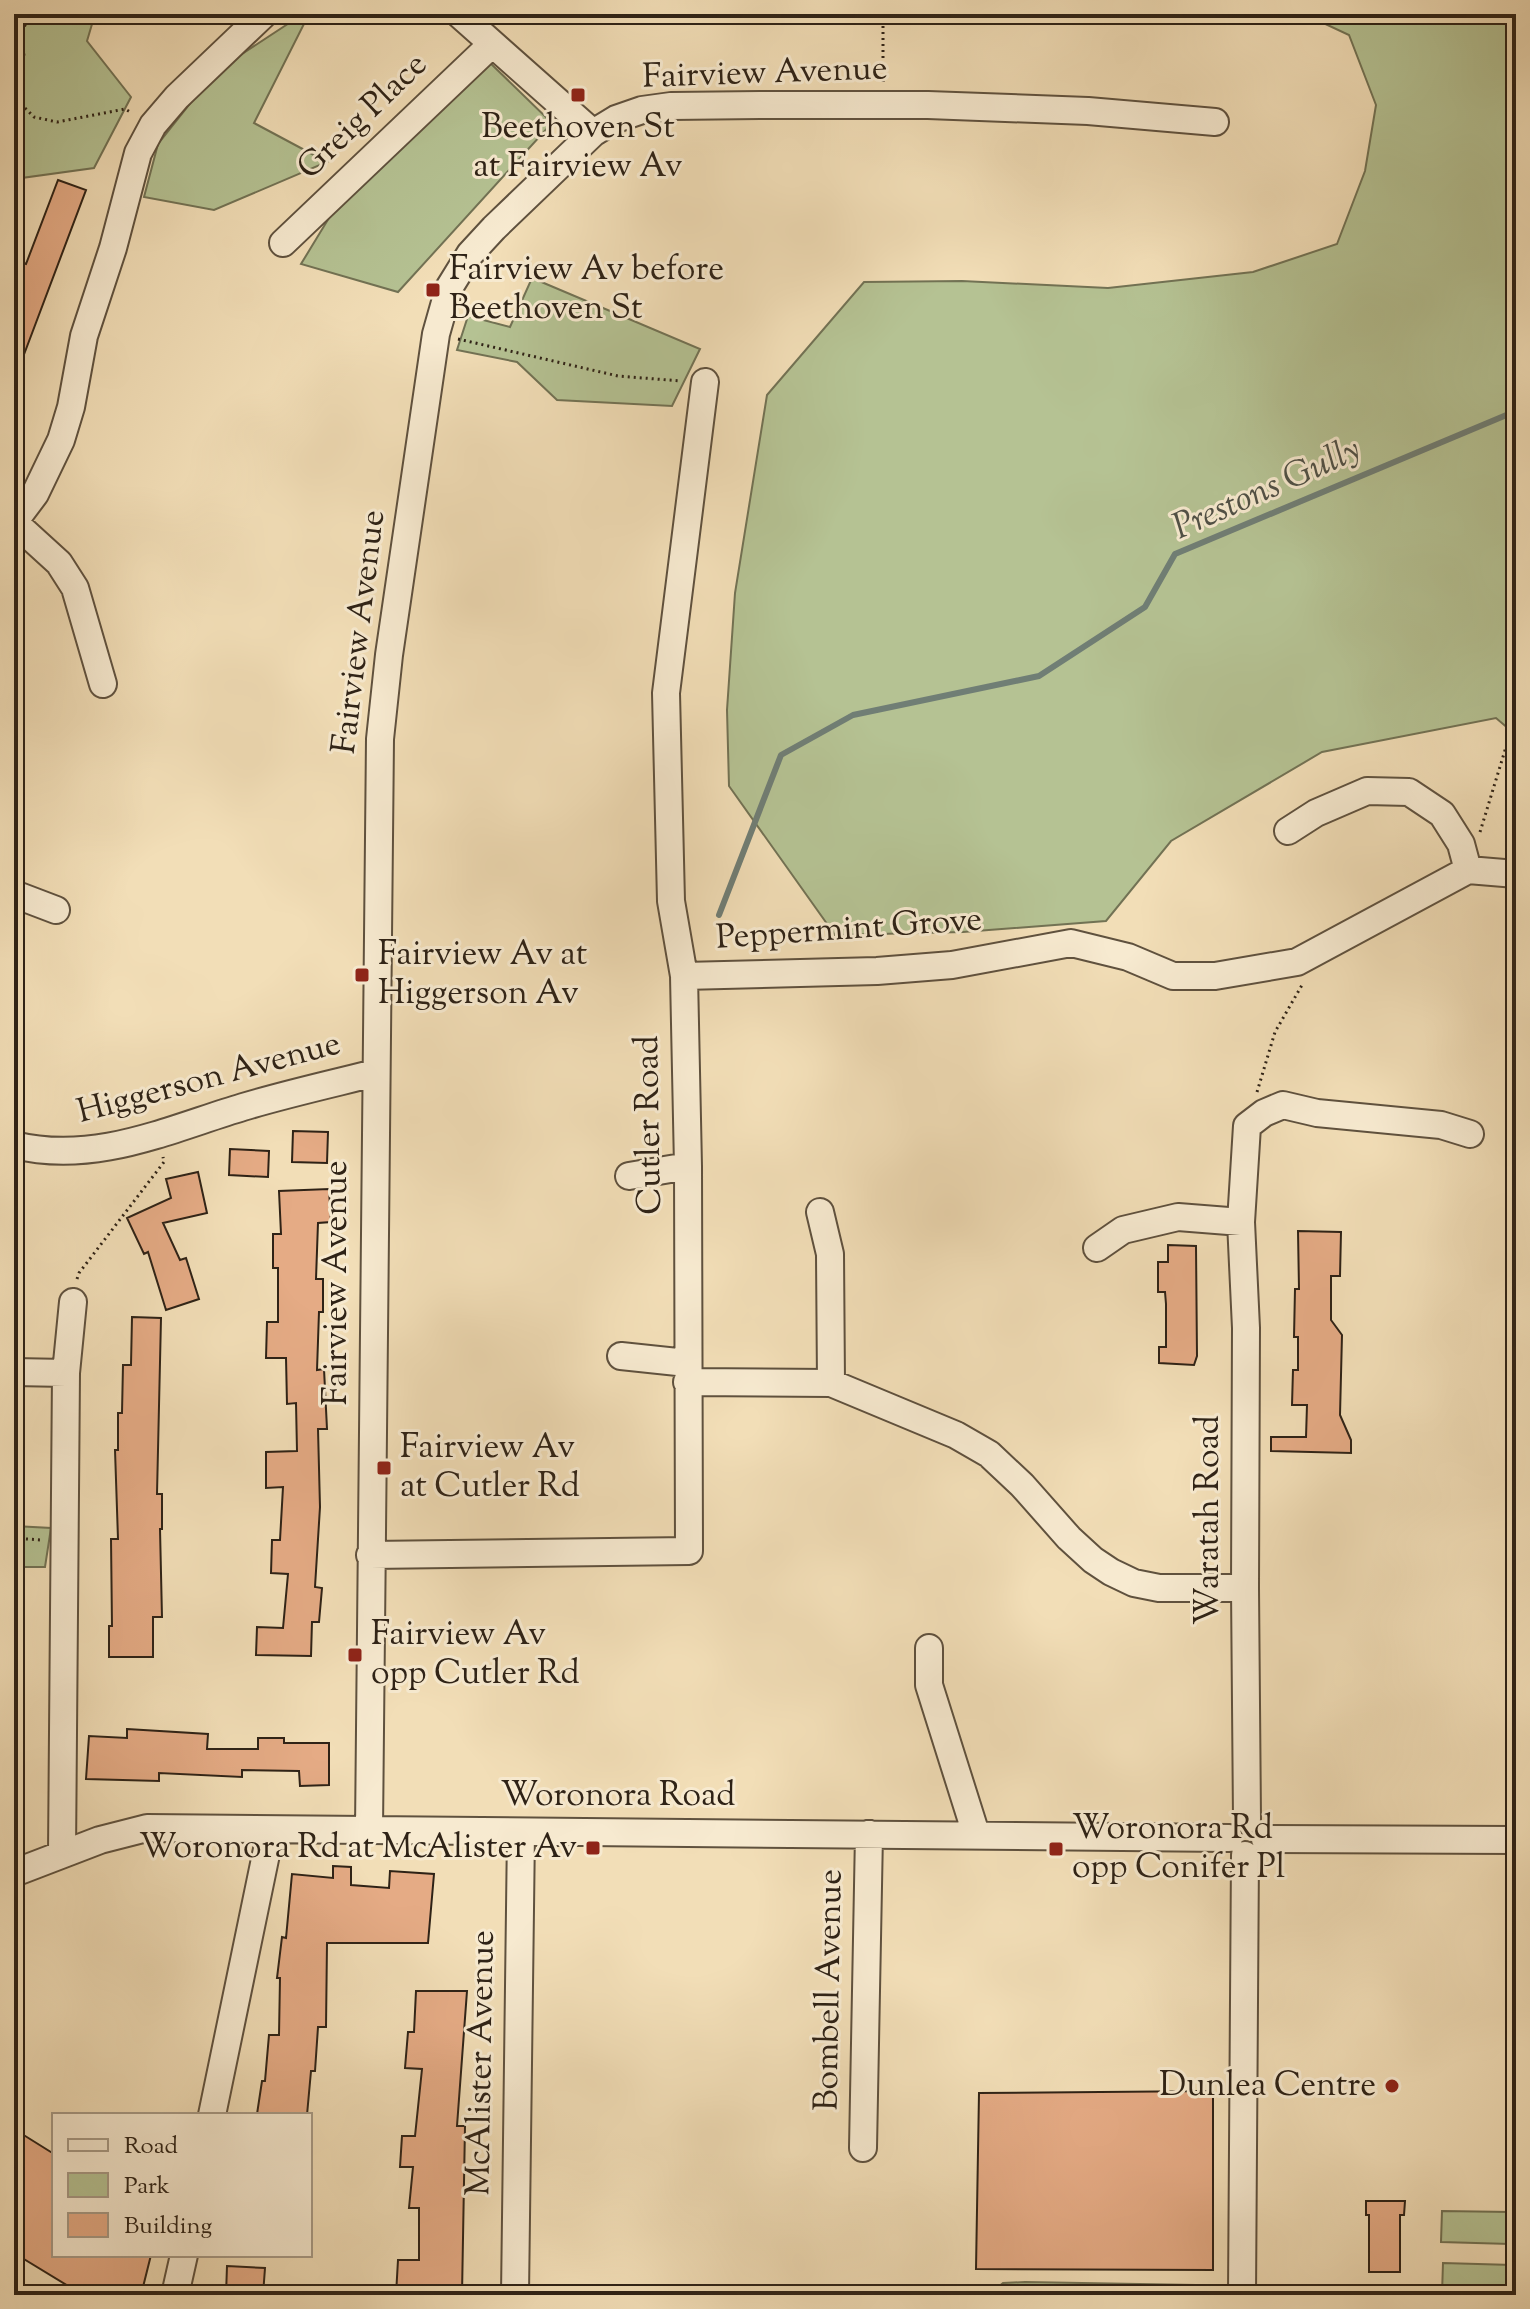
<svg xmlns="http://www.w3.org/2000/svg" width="1530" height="2309" font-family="'Sorts Mill Goudy',serif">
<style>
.green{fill:#b5c293;stroke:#727254;stroke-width:2}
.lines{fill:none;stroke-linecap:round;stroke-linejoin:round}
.stream{stroke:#707e75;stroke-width:6}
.building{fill:#e5ab85;stroke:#2e2216;stroke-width:2}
.minor-casing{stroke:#5f513e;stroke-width:30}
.path{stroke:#2e2216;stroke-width:3;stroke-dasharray:2 4;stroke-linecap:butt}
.minor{stroke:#f7ead0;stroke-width:26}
.poi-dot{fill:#8f2418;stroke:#f7ead0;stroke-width:3}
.labels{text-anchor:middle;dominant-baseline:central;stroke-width:6;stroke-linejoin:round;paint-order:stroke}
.street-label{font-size:34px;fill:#2e2216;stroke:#f7ead0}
.poi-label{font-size:34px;fill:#2e2216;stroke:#f7ead0;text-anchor:start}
.water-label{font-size:36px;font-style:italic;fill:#4f5046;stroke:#f7ead0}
</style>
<rect width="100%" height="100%" fill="#f2deb7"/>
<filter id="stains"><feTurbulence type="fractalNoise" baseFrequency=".0025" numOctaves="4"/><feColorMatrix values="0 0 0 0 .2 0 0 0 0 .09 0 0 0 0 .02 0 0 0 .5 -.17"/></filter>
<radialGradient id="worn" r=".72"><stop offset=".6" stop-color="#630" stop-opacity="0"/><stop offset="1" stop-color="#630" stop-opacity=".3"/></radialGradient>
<path class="green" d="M14 14H95L87 41 131 97 94 168 14 179Z
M303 14H309L254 123 327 162 214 210 144 197 158 144 216 71Z
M1304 14H1516V735L1496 718 1322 752 1171 841 1106 921 963 932 835 935 729 786 727 710 735 593 767 395 864 282 962 281 1108 288 1253 272 1337 244 1365 171 1376 105 1349 35Z
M485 58 552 123 398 292 301 264 335 208Z
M532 278 700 349 672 406 557 400 517 362 457 350 468 316 510 327Z
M14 1526 51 1528 45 1567H14Z
M1442 2211 1511 2212 1510 2244 1441 2242Z
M1443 2263 1512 2265 1511 2295 1442 2294Z
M1025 2282 1196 2285 1204 2288 1209 2295H989L1003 2283Z"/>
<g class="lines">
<path class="stream" d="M719 915 781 755 853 715 1039 676 1145 607 1175 554 1516 411"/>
</g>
<path class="building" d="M58 180 86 190 14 381V260L26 264Z
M293 1131 328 1132 327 1163 292 1162Z
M230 1149 269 1151 268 1177 229 1175Z
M198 1172 207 1213 163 1223 180 1260 186 1258 199 1299 166 1310 148 1252 144 1254 127 1218 171 1198 166 1179Z
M329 1189 331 1222 318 1223 316 1279H323V1312H319L317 1370 324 1369 327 1429H318L320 1507 315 1587 322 1588 319 1622H312L311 1656 256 1655 257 1627 283 1628 288 1574 271 1573 272 1540H280L283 1487 266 1488V1452L297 1451 296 1403 287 1404 286 1358H266L267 1322H278V1268H273V1234H281L279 1191Z
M1298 1231 1341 1232 1340 1276H1331V1320L1342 1335 1340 1415 1351 1440V1453L1271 1451V1437H1306L1307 1405H1292L1293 1370H1298V1337H1294L1295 1289H1299Z
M1168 1245 1196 1246 1197 1356 1194 1365 1159 1363V1347H1166V1304L1165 1292H1158V1262H1168Z
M132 1317 161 1318 157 1494H162V1529H160L162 1617H153V1657H109V1626H112L111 1539H118L115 1450H118V1413H122L123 1365H131Z
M127 1729 208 1734 207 1749H258V1738H284V1743H329V1785L300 1786 299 1771 242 1770V1777L159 1773V1781L86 1779 89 1736 127 1738Z
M333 1866 351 1867V1885L389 1888 390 1871 434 1874 428 1943H327L326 2027H318L315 2071H311L307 2115 257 2114 262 2081H265L269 2035H279L280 1978H277L282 1937 286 1938 292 1874 333 1878Z
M416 1991H467L457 2126H465L462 2295H396L398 2260H419V2208H409L413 2167H400L402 2136H415L422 2069 405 2068 408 2032H414Z
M1213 2091V2270L976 2269 979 2093Z
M14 2129 54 2154V2255H151L141 2295H83L14 2253Z
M1366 2201H1405L1404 2215H1400V2272H1369V2215H1366Z
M227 2266 265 2268 263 2295H226Z"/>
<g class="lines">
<g class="minor-casing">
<path id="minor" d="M459 14 593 133
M283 243 492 44
M14 522 35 494 61 440 71 407 84 336 113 248 138 153 153 125 177 97 264 14
M14 522 59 563 75 588 103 684
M1288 831 1316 813 1367 791 1409 792 1442 814 1461 844 1468 870
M14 894 56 910
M684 976 877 971 952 965 1071 943 1128 957 1173 976H1215L1297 962 1468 870 1516 874
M14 1145C94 1165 167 1130 243 1107 286 1094 331 1084 375 1073
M629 1176 688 1166
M820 1212 830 1254 831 1383
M1097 1248 1123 1230 1178 1217 1241 1222
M621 1356 687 1363
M14 1372 66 1373
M687 1382 831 1383 956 1435 989 1454 1022 1485 1069 1538 1093 1560 1111 1572 1134 1583 1159 1588H1245
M370 1555 689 1551 688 1166 684 976 671 901 666 693 705 382
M929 1648V1685L976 1834
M1247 1819 1245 1588 1246 1328 1241 1222 1247 1126 1264 1113 1283 1105 1317 1113 1441 1125 1470 1134
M369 1829 380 739 389 655 436 334 449 288 470 254 494 228 593 133 616 119 642 110 671 106 760 105H928L1088 111 1215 122
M1265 1839 1516 1840
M62 1854 66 1373 73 1302
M14 1873 100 1840 147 1828 1229 1838
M212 2115 271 1830
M863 2148 869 1834
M175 2295 184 2255
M515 2295 521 1832
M1242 2295 1245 1855"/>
</g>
<path class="path" d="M31 14 22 31 24 57 15 83V98L34 117 57 122 125 109 132 113
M883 14V82
M458 339 618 376 681 381
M1480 832 1510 734 1516 733
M14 933 18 921
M1257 1092 1275 1032 1302 985
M77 1279 79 1273 164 1162 163 1157
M14 1538 41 1540"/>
<use href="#minor" class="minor"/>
</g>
<g class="poi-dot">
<rect x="570" y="87" width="16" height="16" rx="4"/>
<rect x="425" y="282" width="16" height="16" rx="4"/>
<rect x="354" y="967" width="16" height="16" rx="4"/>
<rect x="376" y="1460" width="16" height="16" rx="4"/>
<rect x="347" y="1647" width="16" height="16" rx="4"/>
<rect x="585" y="1840" width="16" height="16" rx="4"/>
<rect x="1048" y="1841" width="16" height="16" rx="4"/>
<circle cx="1392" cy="2086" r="8"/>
</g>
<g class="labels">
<g class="street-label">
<text transform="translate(765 74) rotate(-2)">Fairview Avenue</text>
<text transform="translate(363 117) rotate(-44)">Greig Place</text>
<text transform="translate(360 632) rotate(-83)">Fairview Avenue</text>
<text transform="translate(849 930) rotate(-4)">Peppermint Grove</text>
<text transform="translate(209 1079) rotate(-15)">Higgerson Avenue</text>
<text transform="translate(650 1125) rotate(-91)">Cutler Road</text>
<text transform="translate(337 1283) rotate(-90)">Fairview Avenue</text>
<text transform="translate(1209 1520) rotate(-90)">Waratah Road</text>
<text x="618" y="1796">Woronora Road</text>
<text transform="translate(830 1990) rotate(-89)">Bombell Avenue</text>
<text transform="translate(482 2063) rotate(-89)">McAlister Avenue</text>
</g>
<g class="poi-label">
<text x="578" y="128" text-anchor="middle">Beethoven St<tspan x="578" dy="39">at Fairview Av</tspan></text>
<text x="449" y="270">Fairview Av before<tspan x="449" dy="39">Beethoven St</tspan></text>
<text x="378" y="955">Fairview Av at<tspan x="378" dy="39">Higgerson Av</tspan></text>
<text x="400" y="1448">Fairview Av<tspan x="400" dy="39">at Cutler Rd</tspan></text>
<text x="371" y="1635">Fairview Av<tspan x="371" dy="39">opp Cutler Rd</tspan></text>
<text x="1072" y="1829">Woronora Rd<tspan x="1072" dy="39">opp Conifer Pl</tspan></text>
<text x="577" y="1848" text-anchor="end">Woronora Rd at McAlister Av</text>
<text x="1376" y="2086" text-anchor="end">Dunlea Centre</text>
</g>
<g class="water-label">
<text transform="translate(1267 490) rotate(-24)">Prestons Gully</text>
</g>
</g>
<rect width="1530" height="2309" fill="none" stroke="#f2deb7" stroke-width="48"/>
<rect x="16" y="16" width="1498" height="2277" fill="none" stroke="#2e2216" stroke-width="4"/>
<rect x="24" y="24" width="1482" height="2261" fill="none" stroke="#2e2216" stroke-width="2"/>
<rect x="52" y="2113" width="260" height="144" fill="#f7ead0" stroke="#a79a86" stroke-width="2"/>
<rect x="68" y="2139" width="40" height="12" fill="#f7ead0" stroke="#a79a86" stroke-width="2"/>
<text x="124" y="2153" font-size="24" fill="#2e2216">Road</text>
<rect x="68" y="2173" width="40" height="24" fill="#b5c293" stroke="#a79a86" stroke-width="2"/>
<text x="124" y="2193" font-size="24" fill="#2e2216">Park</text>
<rect x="68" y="2213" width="40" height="24" fill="#e5ab85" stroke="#a79a86" stroke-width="2"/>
<text x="124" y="2233" font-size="24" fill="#2e2216">Building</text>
<rect width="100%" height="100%" filter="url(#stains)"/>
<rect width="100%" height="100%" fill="url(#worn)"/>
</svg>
